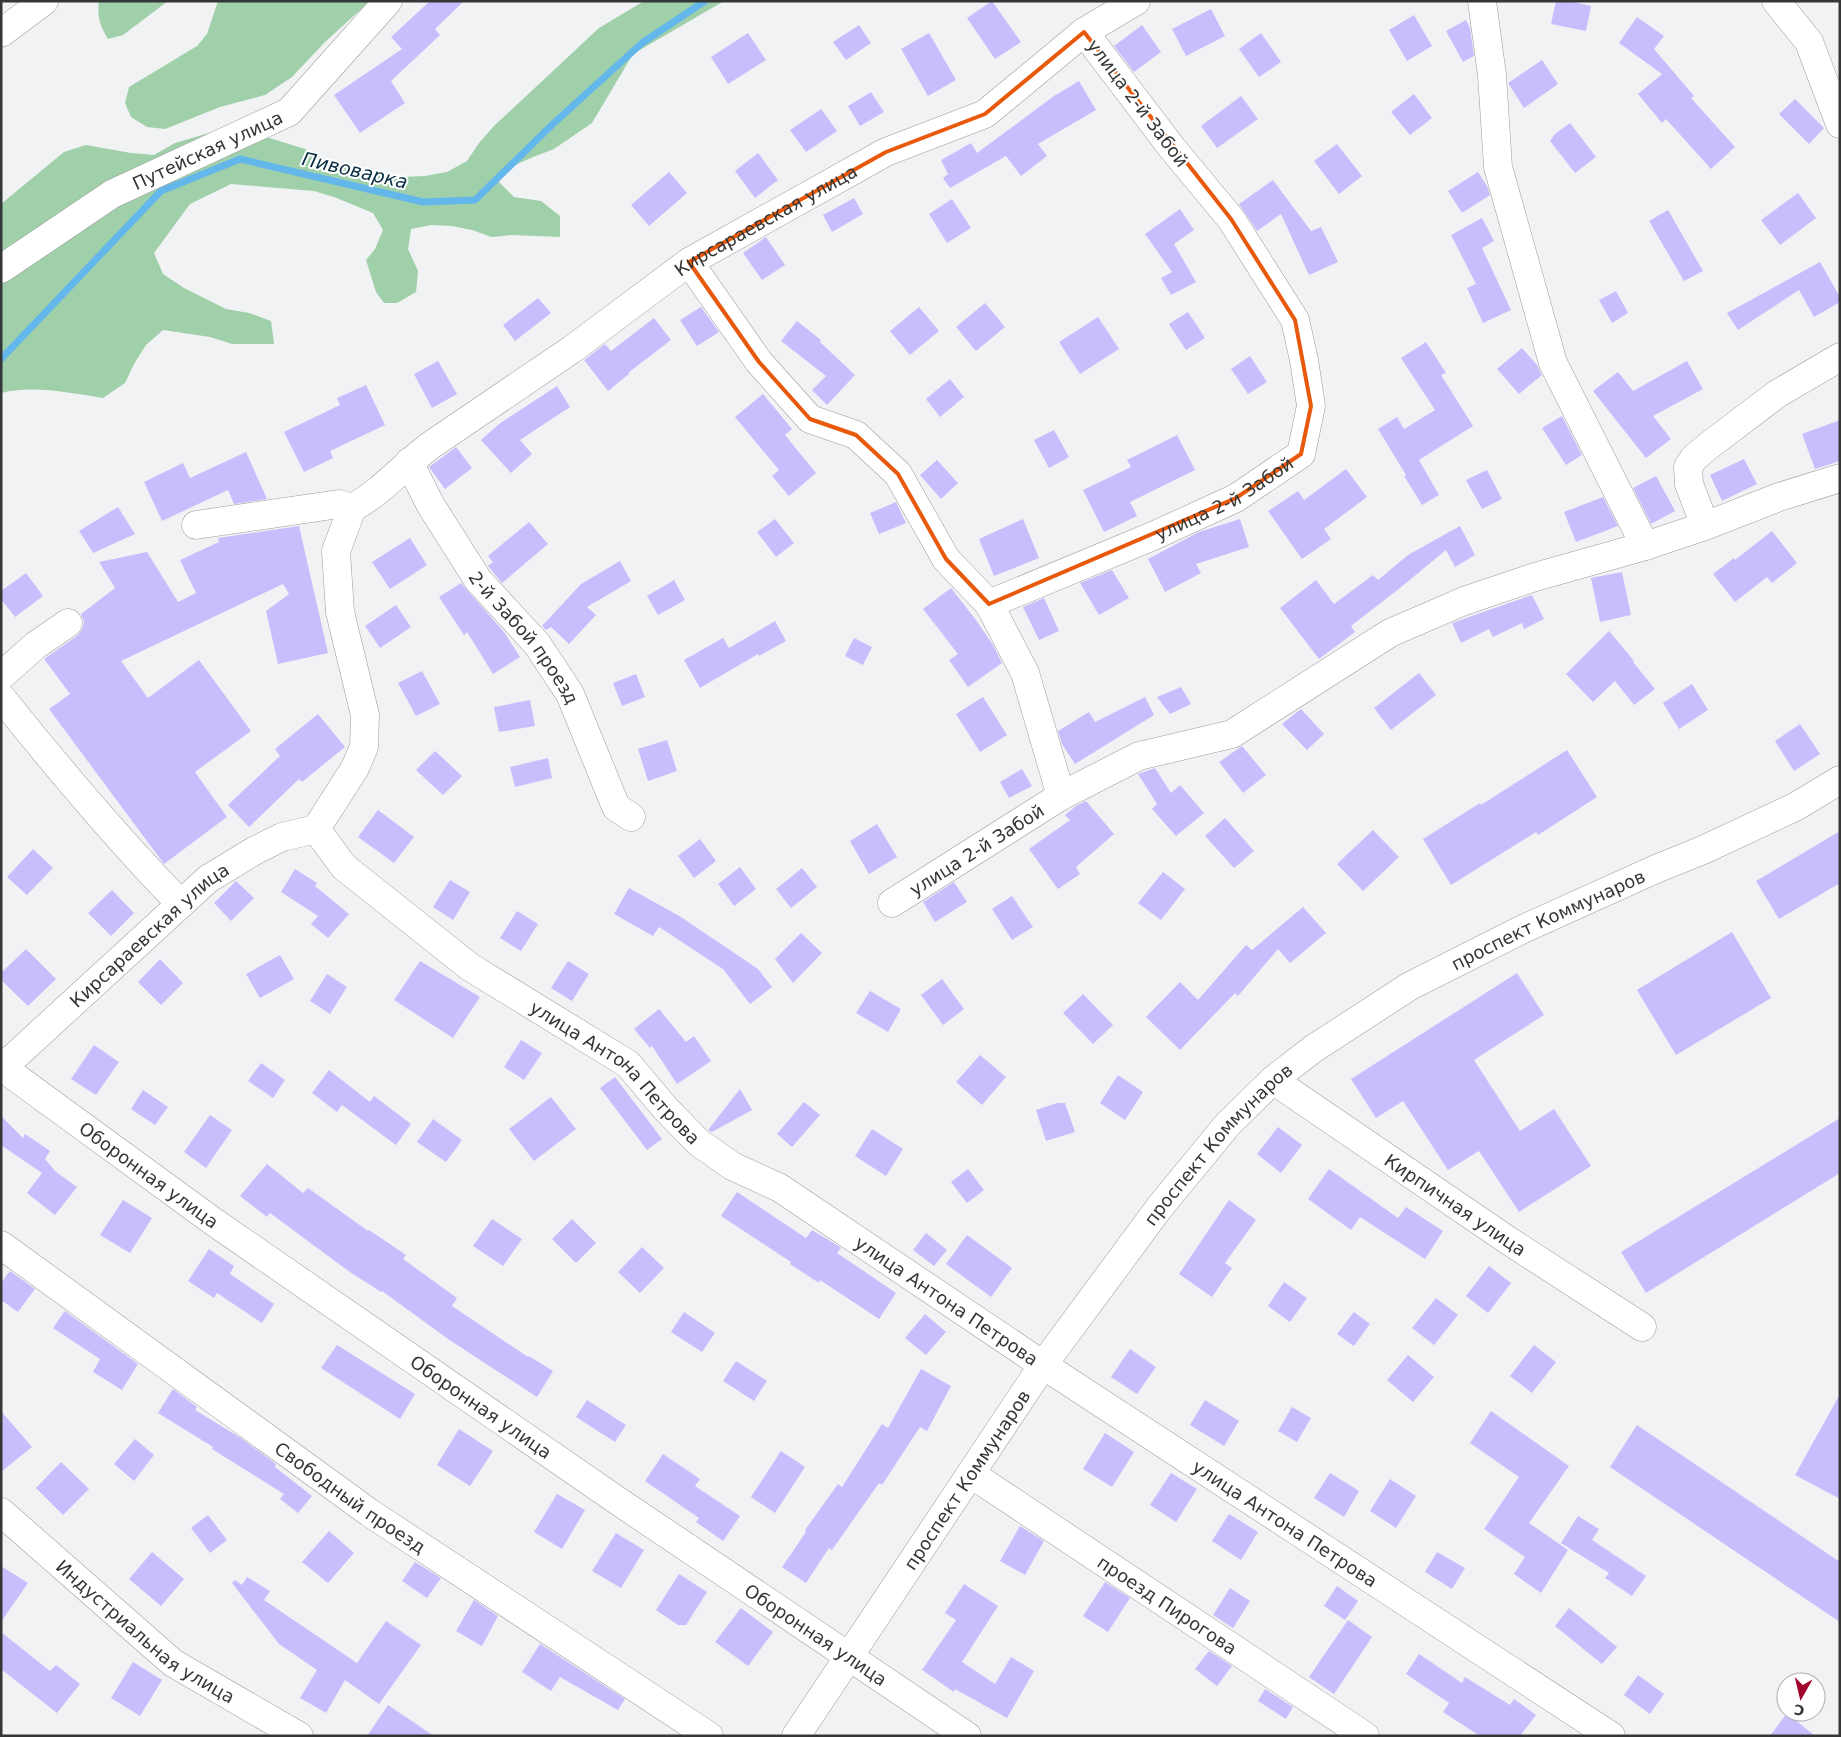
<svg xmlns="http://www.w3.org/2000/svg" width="1841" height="1737" font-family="'DejaVu Sans',sans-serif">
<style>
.green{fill:#9fd0a9}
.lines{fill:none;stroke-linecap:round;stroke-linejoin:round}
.stream{stroke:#63b7eb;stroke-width:7}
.building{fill:#c9befd}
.minor-casing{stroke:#9b9c9d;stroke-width:29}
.minor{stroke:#fff;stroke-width:28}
.marked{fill:none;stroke:#e8590c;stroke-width:4;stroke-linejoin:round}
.labels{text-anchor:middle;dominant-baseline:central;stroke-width:4;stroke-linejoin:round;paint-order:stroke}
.street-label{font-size:18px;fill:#353636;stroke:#fff}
.water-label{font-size:19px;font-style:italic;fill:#072d42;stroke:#fff}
</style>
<rect width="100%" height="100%" fill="#f1f2f4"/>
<path class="green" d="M99 1H168L123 35 108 39C100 26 97 17 99 1Z
M218 1H370L325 42 292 77 265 95 220 107 165 129 147 127 131 117 125 103 129 87 197 46 207 34Z
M644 1H724L633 54 592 123 554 149 533 157 513 166 498 181 514 197 541 201 560 216V237L512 235 492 237 472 230 452 226 431 225 411 229 408 249 418 271 416 292 397 303H384L376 292 366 260 375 249 383 230 373 213 334 197 314 191 231 184 190 204 154 253 163 274 184 288 226 309 249 313 271 321 274 344H232L210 337 163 330 146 345 134 364 125 383 103 398C69 393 35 385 1 393V204L64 152 86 145 131 153 154 155 175 143 219 130 263 136 305 149 325 160 378 175 401 177 425 176 447 172 467 161 479 143 494 126 599 28Z"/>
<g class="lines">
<path class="stream" d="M1 359 161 191 240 159 423 202 475 200 554 123 642 43 705 1"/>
</g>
<path class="building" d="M430 1H464L435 29 440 35 391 81 405 103 360 133 334 95 402 49 391 37Z
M992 1 1021 42 995 59 967 18Z
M1556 1H1568L1591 6 1586 31 1551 24Z
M1211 9 1225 36 1186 56 1172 29Z
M1414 15 1432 46 1407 61 1389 30Z
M1637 17 1664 36 1654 49 1694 96 1691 98 1735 147 1711 169 1666 119 1662 123 1638 94 1662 74 1619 43Z
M1466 20 1470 28 1474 56 1463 62 1446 31Z
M859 25 871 43 846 60 833 42Z
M1142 25 1161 52 1134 72 1114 46Z
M748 33 766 60 728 84 711 57Z
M929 33 956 80 928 96 901 49Z
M1261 33 1281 62 1259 77 1239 49Z
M1542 60 1558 84 1524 108 1508 83Z
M1079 81 1096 110 1038 144 1047 156 1021 176 1006 156 950 188 943 178 948 174 941 160 971 143 977 153 1054 96Z
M871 92 884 112 860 126 848 106Z
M1414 94 1432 118 1410 135 1391 112Z
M1241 96 1258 119 1217 148 1201 126Z
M1795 99 1824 128 1809 144 1779 114Z
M821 109 837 131 806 152 790 130Z
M1570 123 1596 157 1575 173 1550 141 1555 134Z
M1337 144 1362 176 1339 194 1314 161Z
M758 153 778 180 755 198 735 171Z
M669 172 687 193 649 226 631 205Z
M1478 172 1487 186 1490 195 1462 213 1448 191Z
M1273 180 1311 231 1321 227 1338 262 1309 275 1281 214 1257 231 1239 204Z
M1798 193 1816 218 1780 245 1761 220Z
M854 198 863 214 832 232 823 215Z
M952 199 971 228 947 243 929 214Z
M1180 209 1194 230 1174 244 1196 282 1171 295 1161 278 1172 272 1145 234Z
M1668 210 1703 271 1684 281 1649 221Z
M1482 218 1494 241 1482 248 1511 310 1483 323 1467 288 1476 284 1451 235Z
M766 237 785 265 762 280 743 253Z
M1820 262 1840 297V302L1814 317 1799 290 1738 330 1727 313Z
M1616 291 1628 313 1612 323 1599 300Z
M538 298 551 313 515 341 503 325Z
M985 303 1005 327 976 351 956 327Z
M701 307 719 332 697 346 680 320Z
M919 307 939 331 910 355 890 331Z
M1188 312 1205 338 1186 350 1169 324Z
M1098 317 1119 349 1080 374 1059 342Z
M654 318 671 340 628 373 629 374 608 391 584 360 605 344 611 351Z
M797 321 821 340 820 342 855 375 827 405 812 390 826 376 781 341Z
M1426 342 1446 373 1441 375 1473 426 1419 460 1439 495 1422 505 1404 476 1406 475 1378 429 1397 417 1404 429 1435 410 1401 358Z
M1522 348 1537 365 1542 375 1519 394 1497 369Z
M1250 356 1267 382 1248 394 1231 369Z
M438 361 457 394 432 408 414 374Z
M1687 361 1703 389 1653 416 1671 439 1646 458 1593 391 1618 372 1633 391Z
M950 379 964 397 940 417 926 399Z
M366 385 385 425 330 451 333 458 304 472 284 432 340 405 337 398Z
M557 386 570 407 520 440 532 454 511 473 481 440 499 424Z
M763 394 792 429 785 435 816 473 789 496 772 476 779 470 735 417Z
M1562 416 1582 455 1566 465 1542 428Z
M1840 420V461L1815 469 1802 434Z
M1054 430 1069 457 1049 468 1034 440Z
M1177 435 1195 470 1130 502 1137 516 1104 532 1083 490 1131 467 1127 460Z
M456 447 472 468 445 489 429 467Z
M246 452 267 499 234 504 228 490 162 521 144 482 183 463 190 478Z
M1744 459 1757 484 1722 501 1710 475Z
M937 460 958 483 941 499 920 475Z
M1346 469 1367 497 1324 529 1331 539 1302 559 1268 511 1298 491 1304 500Z
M1487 470 1502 499 1482 509 1466 480Z
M1656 476 1675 511 1651 524 1633 488Z
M1603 497 1618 526 1576 542 1564 512Z
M896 502 906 523 879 534 870 513Z
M118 507 135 534 93 553 79 531Z
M775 519 794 543 776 557 757 532Z
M1023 519 1039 558 994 576 979 539Z
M1240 519 1249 547 1196 564 1201 573 1165 592 1148 559 1199 532Z
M529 522 548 544 502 583 488 566 493 562 488 556Z
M299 526 328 653 278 664 266 611 289 594 283 584 121 661 148 698 199 660 251 731 195 772 227 817 164 864 49 709 70 694 44 659 77 636 82 630 84 622 81 614 115 588 99 562 147 552 178 602 196 593 180 560 219 542 218 538Z
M1460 526 1475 555 1455 567 1446 550 1400 588 1351 626 1355 632 1319 659 1280 608 1316 580 1334 604 1373 575 1378 580 1408 555Z
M1772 531 1797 563 1772 583 1767 577 1735 602 1713 574 1734 558 1735 560Z
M410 538 427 565 390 589 372 562Z
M620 561 631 581 587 607 596 615 569 644 551 627 546 630 542 626 581 584Z
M1112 570 1129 598 1099 615 1080 583Z
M1622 572 1631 615 1600 622 1591 578Z
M26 573 43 596 15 617 1 599V591Z
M674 580 685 600 658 615 647 596Z
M461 583 504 632 520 657 493 674 467 632 464 635 439 597Z
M951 588 976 620 993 645 1002 663 968 687 949 660 958 654 923 609Z
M1532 595 1544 619 1524 629 1522 623 1493 637 1489 629 1461 643 1452 623Z
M1044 598 1059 631 1039 640 1023 607Z
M396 605 411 627 380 648 365 626Z
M775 621 786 641 759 656 758 654 700 688 684 660 723 638 729 648Z
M1609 631 1634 661 1633 662 1655 689 1634 705 1615 681 1593 702 1566 674Z
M854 638 872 647 863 665 845 656Z
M422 671 440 704 416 716 398 683Z
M1419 673 1436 695 1391 730 1374 708Z
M636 674 645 697 622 706 613 683Z
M1692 684 1708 710 1679 729 1663 703Z
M1181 687 1191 704 1170 714 1157 697Z
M983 697 1007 735 980 752 956 714Z
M1145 697 1154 715 1075 764 1062 744 1058 731 1089 712 1095 722Z
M530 700 535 726 499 732 494 707Z
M1301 709 1324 734 1307 750 1282 724Z
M318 714 345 747 302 782 299 779 249 827 228 805 280 756 275 749Z
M1800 724 1820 754 1794 771 1775 741Z
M667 740 677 771 648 781 638 749Z
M1242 746 1266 775 1243 793 1219 762Z
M1567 750 1597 797 1538 835 1536 832 1451 885 1423 839 1480 803 1481 805Z
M435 751 462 776 443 795 416 770Z
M548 758 552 778 515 787 510 767Z
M1155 768 1171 793 1180 785 1204 813 1176 836 1152 809 1157 804 1138 774Z
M1022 769 1032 786 1009 798 1000 782Z
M1086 801 1114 834 1076 867 1080 874 1058 889 1029 849 1070 820 1065 815 1076 806Z
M378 810 414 837 394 863 358 837Z
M1225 818 1254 851 1234 868 1205 836Z
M877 824 897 857 869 874 850 841Z
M1373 830 1399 857 1363 891 1337 864Z
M1840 831V883L1779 919 1756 881Z
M700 839 716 861 694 878 678 856Z
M33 849 53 868 27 895 7 877Z
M740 867 756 889 734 906 718 884Z
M802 868 817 887 791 908 776 889Z
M295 869 317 883 315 886 349 914 328 938 311 924 318 916 281 892Z
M1163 872 1185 889 1161 920 1138 903Z
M450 880 470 892 453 920 433 907Z
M236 881 254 898 231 921 214 903Z
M954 882 967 902 935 922 923 902Z
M629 888 681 917 758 969 772 987 750 1004 723 969 659 927 653 936 614 914Z
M112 890 134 913 111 936 88 913Z
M1012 896 1033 927 1012 940 992 909Z
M1303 907 1326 933 1290 963 1278 949 1238 996 1235 993 1180 1050 1146 1017 1180 982 1198 1000 1246 945 1252 950Z
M517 911 538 924 521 951 500 938Z
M1732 932 1771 998 1676 1055 1637 990Z
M801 933 822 953 793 983 775 959Z
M26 949 56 979 28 1006 1 980V973Z
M280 955 294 979 260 998 246 974Z
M160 959 183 983 161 1005 138 982Z
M420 961 480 997 453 1038 394 1000Z
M568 961 589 974 572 1001 551 988Z
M1517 973 1544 1015 1474 1060 1520 1131 1554 1109 1591 1166 1519 1212 1479 1151 1448 1170 1403 1101 1376 1118 1351 1079Z
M327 974 347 987 330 1014 310 1001Z
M942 979 964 1009 943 1025 921 995Z
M870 991 901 1009 888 1032 856 1013Z
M1083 994 1113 1025 1093 1044 1063 1013Z
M659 1009 686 1042 694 1036 711 1061 677 1084 652 1046 650 1048 634 1029Z
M521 1040 542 1053 524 1080 504 1067Z
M94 1045 119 1062 96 1095 71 1079Z
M980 1055 1006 1077 982 1105 956 1082Z
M261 1063 285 1080 273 1098 248 1081Z
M329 1070 370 1102 374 1096 411 1124 396 1145 342 1105 337 1112 312 1093Z
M1118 1075 1143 1092 1125 1120 1100 1103Z
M615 1077 662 1139 647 1150 600 1088Z
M740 1089 752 1110 712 1132 708 1130Z
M143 1090 168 1107 155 1125 131 1109Z
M551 1097 576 1129 534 1161 509 1129Z
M804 1102 820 1115 792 1147 777 1134Z
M1057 1103H1065L1075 1132 1046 1141 1036 1110Z
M210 1115 232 1130 206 1168 184 1152Z
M1 1116 23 1138 25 1134 50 1151 45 1159 56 1172 77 1187 55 1215 27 1193 42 1173 1 1145Z
M1840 1118V1173L1646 1293 1621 1252Z
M433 1119 462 1140 446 1162 417 1142Z
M1278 1127 1302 1145 1281 1173 1257 1154Z
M872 1129 903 1149 886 1176 855 1156Z
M267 1164 303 1193 308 1188 368 1231 369 1230 406 1255 403 1259 457 1298 452 1306 528 1357 529 1356 553 1371 537 1397 448 1339 382 1291 381 1292 347 1270 270 1213 267 1217 240 1196Z
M968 1169 984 1190 967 1203 951 1182Z
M1329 1169 1398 1218 1406 1207 1443 1231 1425 1259 1360 1217 1351 1230 1308 1199Z
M737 1192 806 1238 812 1230 837 1245 841 1248 837 1253 896 1293 879 1319 820 1280 819 1283 790 1264 791 1262 721 1216Z
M123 1200 152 1218 130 1253 100 1235Z
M1229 1200 1256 1220 1225 1263 1232 1268 1212 1297 1179 1274Z
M492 1219 522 1239 503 1266 473 1246Z
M572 1219 596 1243 576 1263 552 1239Z
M926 1233 947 1250 934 1266 913 1250Z
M967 1235 1012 1268 991 1297 946 1264Z
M642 1247 664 1268 640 1293 618 1272Z
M209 1249 234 1266 230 1274 274 1304 262 1323 217 1293 214 1298 188 1281Z
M1489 1266 1511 1283 1488 1313 1466 1296Z
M10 1271 35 1289 18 1312 1 1300V1283Z
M1284 1282 1307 1298 1290 1322 1268 1306Z
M1436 1298 1458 1315 1434 1345 1412 1328Z
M65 1311 138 1364 122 1390 93 1372 100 1359 53 1328Z
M684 1312 715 1333 702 1352 671 1332Z
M1354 1312 1370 1324 1354 1346 1337 1334Z
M925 1314 946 1332 926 1355 905 1338Z
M337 1345 415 1394 400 1419 321 1368Z
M1534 1345 1556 1362 1532 1393 1510 1376Z
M1130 1349 1156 1367 1137 1394 1111 1377Z
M1408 1355 1434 1377 1413 1402 1387 1380Z
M736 1361 767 1381 754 1401 723 1381Z
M921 1369 951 1386 927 1431 920 1427 882 1485 879 1483 832 1550 829 1548 806 1583 782 1567 806 1532 805 1530 838 1484 842 1487 882 1424 888 1428Z
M173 1389 197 1407 195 1410 241 1438 276 1464 275 1467 312 1496 298 1513 280 1499 284 1494 212 1449 213 1447 158 1413Z
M1840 1394V1499L1795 1475Z
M587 1400 626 1425 615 1442 576 1417Z
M1205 1400 1239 1421 1224 1446 1190 1425Z
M1292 1407 1311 1418 1297 1442 1278 1431Z
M1 1411 32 1447 1 1472Z
M1491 1411 1569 1466 1529 1523 1568 1550 1541 1593 1514 1574 1525 1557 1484 1529 1519 1477 1470 1443Z
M1637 1425 1840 1562V1622L1610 1467Z
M459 1429 493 1451 470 1486 437 1465Z
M1105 1433 1134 1452 1112 1487 1083 1469Z
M135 1439 154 1455 134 1481 114 1464Z
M781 1451 805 1467 775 1513 751 1497Z
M663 1454 700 1479 695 1486 740 1516 723 1541 696 1522 699 1518 645 1481Z
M61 1462 89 1489 63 1515 36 1488Z
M1171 1473 1197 1489 1176 1522 1150 1505Z
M1330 1473 1359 1491 1344 1517 1314 1498Z
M1390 1479 1416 1496 1396 1528 1370 1511Z
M557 1494 585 1510 562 1549 534 1532Z
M1229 1514 1258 1532 1241 1560 1212 1541Z
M208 1515 227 1540 210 1553 191 1528Z
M1578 1516 1599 1529 1592 1540 1646 1576 1632 1596 1605 1578 1609 1573 1561 1543Z
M1020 1526 1044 1541 1025 1575 1000 1561Z
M329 1531 354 1553 328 1583 302 1562Z
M616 1533 644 1550 621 1588 592 1571Z
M152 1552 184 1579 161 1606 129 1579Z
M1437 1552 1465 1568 1452 1589 1425 1572Z
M415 1562 441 1578 427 1598 402 1581Z
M1 1566 28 1583 1 1622Z
M679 1574 707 1592 686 1625H678L656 1610Z
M247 1577 270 1591 264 1600 357 1663 386 1621 421 1645 379 1704 345 1680 326 1713 300 1698 317 1670 279 1644 232 1583 235 1580 242 1585Z
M1105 1582 1130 1598 1108 1632 1083 1616Z
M964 1584 998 1606 962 1662 995 1684 1011 1657 1034 1671 1007 1718 955 1689 954 1692 922 1670 956 1620 945 1613Z
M1337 1586 1358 1601 1345 1620 1324 1606Z
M1230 1588 1250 1601 1233 1628 1213 1615Z
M474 1600 498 1616 482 1646 456 1631Z
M741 1608 773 1632 748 1666 715 1642Z
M1569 1608 1617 1647 1602 1664 1555 1626Z
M1348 1620 1372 1637 1334 1694 1309 1677Z
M1 1632 50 1671 56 1665 80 1684 57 1713 1 1669Z
M540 1644 625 1699 618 1710 560 1677 551 1691 522 1672Z
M1209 1651 1232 1666 1217 1686 1195 1669Z
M1419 1654 1462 1683 1465 1677 1510 1705 1514 1699 1536 1715 1520 1736H1480L1443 1712 1449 1703 1406 1674Z
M133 1662 162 1680 140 1716 111 1698Z
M1638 1675 1664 1694 1650 1714 1624 1695Z
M1265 1689 1293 1707 1286 1719 1258 1701Z
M388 1705 434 1736H367Z
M1787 1713 1815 1736H1770Z"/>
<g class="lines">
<g class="minor-casing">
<g id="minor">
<path d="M1482 1 1492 75 1498 167 1553 363 1645 546"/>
<path d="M1776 1 1809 42 1840 124"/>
<path d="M1 33 44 1"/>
<path d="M689 262 759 362 810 419 856 435 898 474 946 559 989 604"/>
<path id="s1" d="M1 269 112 194 289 112 388 1"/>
<path id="s2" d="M409 462 430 504 478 580 537 644 570 694 616 807 631 817"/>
<path id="s3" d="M352 508C382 492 404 465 431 445L571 350 689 262 886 152 985 114 1084 32 1136 1"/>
<path d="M196 525 339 504 352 508 336 551 340 612 365 715 364 747 355 768 316 829"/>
<path d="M1705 526 1689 484 1688 467 1694 458 1707 447 1777 394 1840 357"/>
<path d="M1 676 36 645 68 623"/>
<path d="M1 697C58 768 117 839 181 904"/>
<path id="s4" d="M1061 796 1025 673 989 604 1153 536 1236 498 1301 454 1311 406 1304 360 1295 320 1231 219 1172 148 1084 32"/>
<path id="s5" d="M316 829 344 867 470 967 628 1064 665 1108 698 1142 732 1166 780 1188 1043 1365 1611 1736"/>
<path id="s6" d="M892 903 1061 796 1139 756 1232 734 1390 633 1464 601 1535 577 1645 546 1705 526 1779 497 1840 478"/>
<path id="s7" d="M3 1068 214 1222 618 1501 967 1736"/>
<path id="s8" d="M1 1069 208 879 254 851 282 837 316 829"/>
<path id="s9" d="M1273 1080 1509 1241 1642 1327"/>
<path id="s10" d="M1 1245 370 1513 709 1736"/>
<path id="s11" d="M971 1474 1365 1736"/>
<path id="s12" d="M1 1512 173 1663 299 1736"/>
<path id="s13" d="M796 1736 1043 1365 1159 1208 1228 1124 1273 1080 1313 1049 1410 986 1523 929 1656 869 1703 850 1795 807 1840 780"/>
</g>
</g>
<use href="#minor" class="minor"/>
</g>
<path class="marked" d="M1084 32 1231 219 1295 320 1311 406 1301 454 1236 498 989 604 946 559 898 474 856 435 810 419 759 362 689 262 886 152 985 114Z"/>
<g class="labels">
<g class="street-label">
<text transform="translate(1138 103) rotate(53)">улица 2-й Забой</text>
<text stroke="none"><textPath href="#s1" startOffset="239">Путейская улица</textPath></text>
<text stroke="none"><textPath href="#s3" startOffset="505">Кирсараевская улица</textPath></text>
<text stroke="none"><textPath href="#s4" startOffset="464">улица 2-й Забой</textPath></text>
<text stroke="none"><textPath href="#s2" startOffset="211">2-й Забой проезд</textPath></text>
<text stroke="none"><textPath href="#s6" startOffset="100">улица 2-й Забой</textPath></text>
<text stroke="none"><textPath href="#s13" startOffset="1132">проспект Коммунаров</textPath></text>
<text stroke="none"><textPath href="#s8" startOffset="200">Кирсараевская улица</textPath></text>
<text stroke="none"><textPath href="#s5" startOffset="389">улица Антона Петрова</textPath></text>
<text stroke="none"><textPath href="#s13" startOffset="728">проспект Коммунаров</textPath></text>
<text stroke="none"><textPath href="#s7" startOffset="181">Оборонная улица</textPath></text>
<text stroke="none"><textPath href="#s9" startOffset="221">Кирпичная улица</textPath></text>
<text stroke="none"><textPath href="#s5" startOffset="794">улица Антона Петрова</textPath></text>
<text stroke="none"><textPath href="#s7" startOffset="586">Оборонная улица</textPath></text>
<text stroke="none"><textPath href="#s13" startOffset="308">проспект Коммунаров</textPath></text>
<text stroke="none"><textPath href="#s10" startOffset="431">Свободный проезд</textPath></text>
<text stroke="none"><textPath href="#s5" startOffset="1199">улица Антона Петрова</textPath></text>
<text stroke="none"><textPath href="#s11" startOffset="236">проезд Пирогова</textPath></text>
<text stroke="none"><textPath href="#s12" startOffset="188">Индустриальная улица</textPath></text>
<text stroke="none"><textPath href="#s7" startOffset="991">Оборонная улица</textPath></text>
</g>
<g class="water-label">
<text transform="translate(355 170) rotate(13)">Пивоварка</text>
</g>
</g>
<rect width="1841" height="1737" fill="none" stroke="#353636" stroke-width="5"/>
<g transform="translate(1801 1697) rotate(188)"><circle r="24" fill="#ffffff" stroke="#aeafaf"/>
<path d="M0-4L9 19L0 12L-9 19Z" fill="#a2032b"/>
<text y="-8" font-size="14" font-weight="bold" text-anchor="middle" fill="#353636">С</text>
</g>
</svg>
